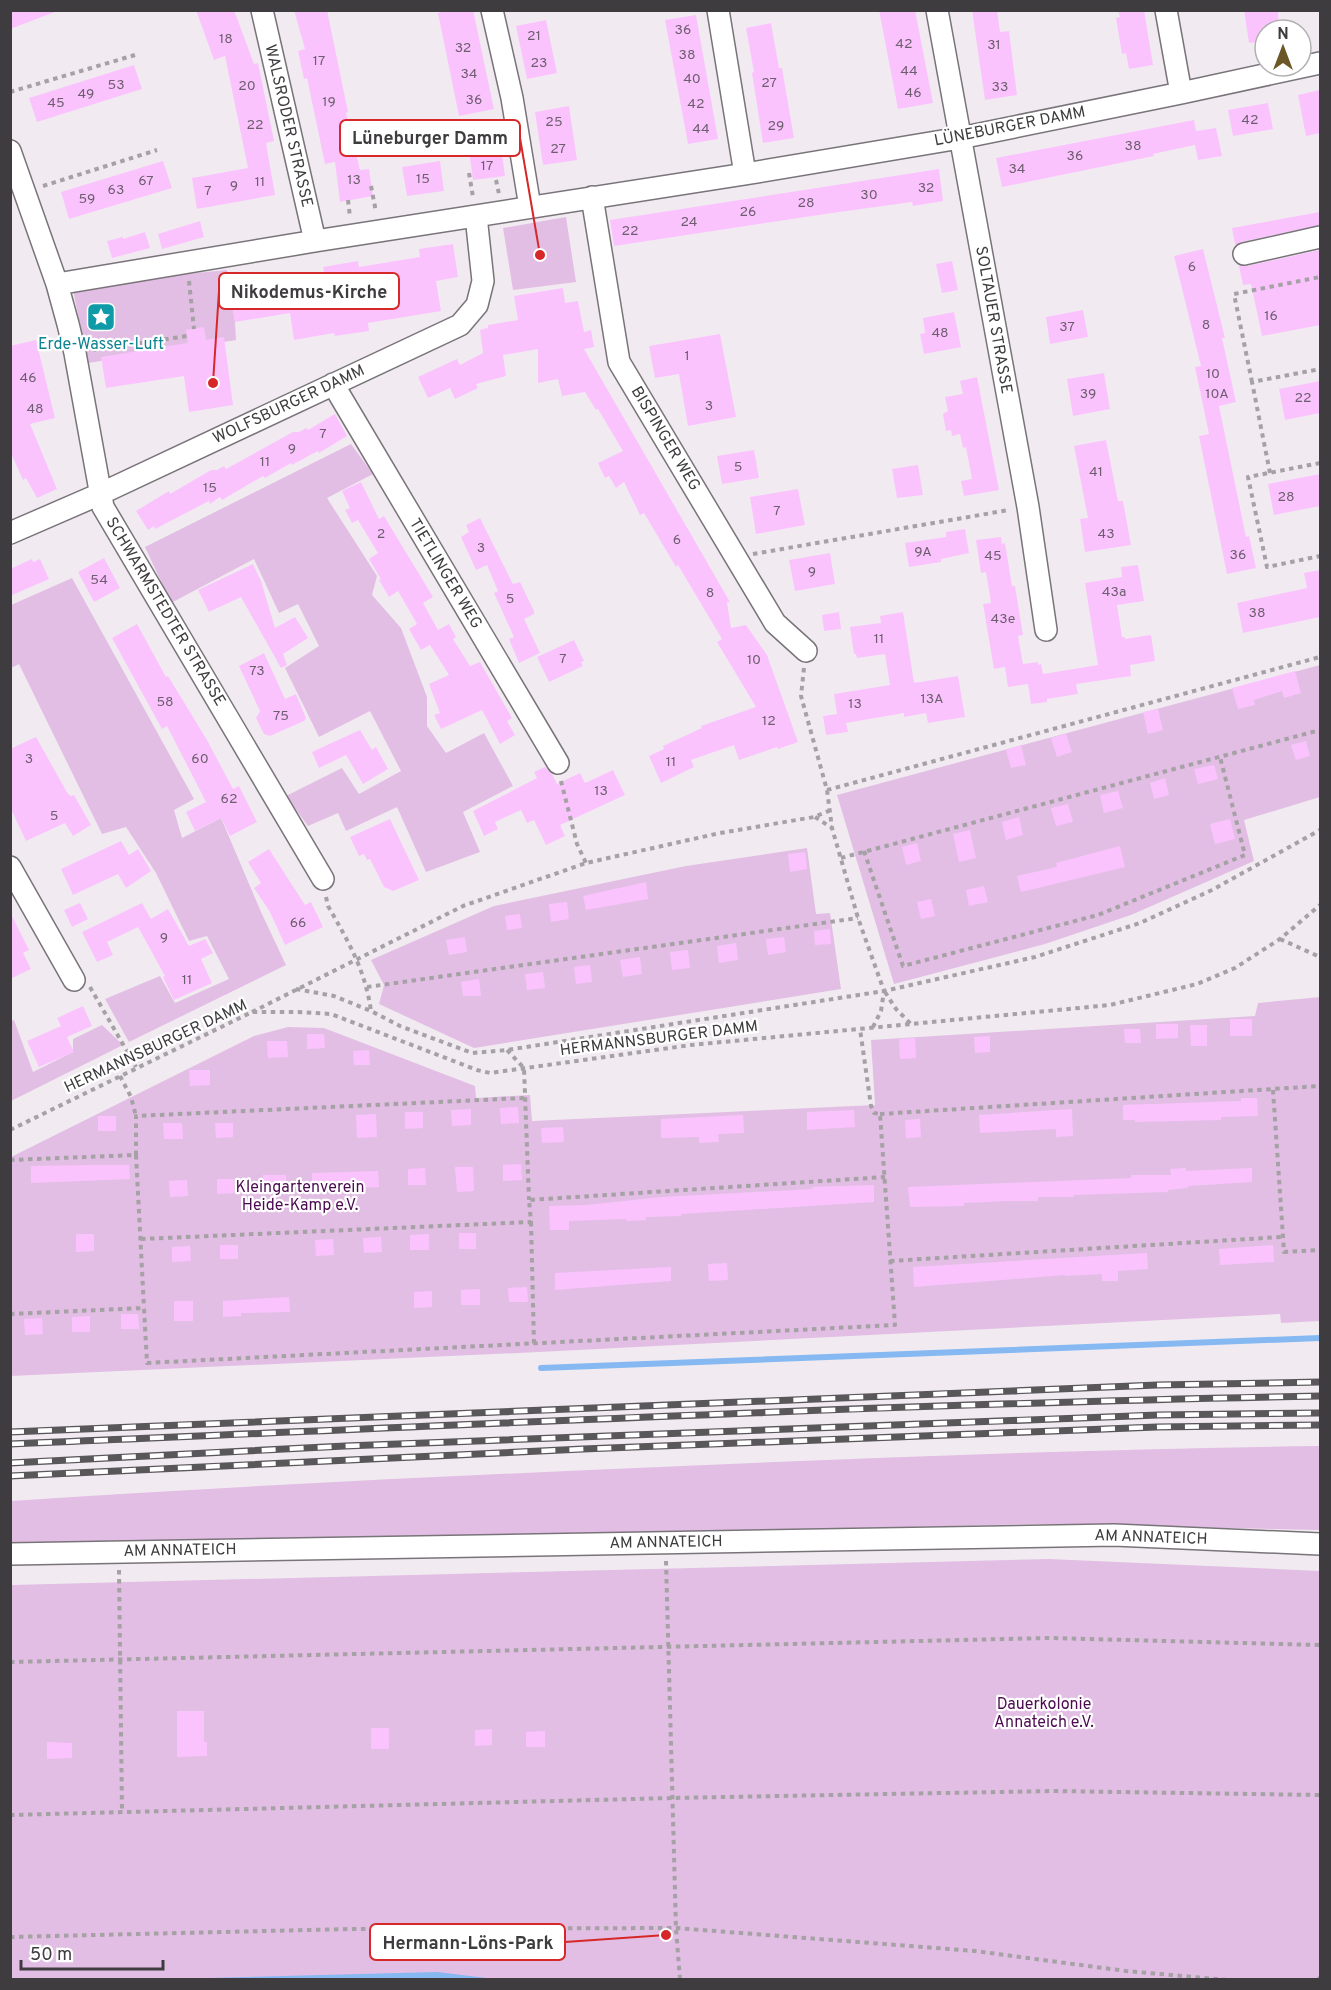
<svg xmlns="http://www.w3.org/2000/svg" width="1331" height="1990" font-family="Overpass,sans-serif">
<style>
.green{fill:#e2bee4}
.water{fill:#86b9f2}
.lines{fill:none;stroke-linecap:round;stroke-linejoin:round}
.stream{stroke:#86b9f2;stroke-width:6}
.building{fill:#fbc3fe}
.minor-casing{stroke:#797479;stroke-width:24}
.path{stroke:#a5a1a5;stroke-width:4;stroke-dasharray:4.5 4.5;stroke-linecap:butt}
.minor{stroke:#fff;stroke-width:21}
.rail-casing{stroke:#5a575a;stroke-width:7}
.rail{stroke:#fff;stroke-width:4.5;stroke-dasharray:14;stroke-linecap:butt}
.labels{text-anchor:middle;dominant-baseline:central;stroke-width:4.5;stroke-linejoin:round;paint-order:stroke}
.number-label{font-size:14px;fill:#6d5e6e}
.street-label{font-size:16px;fill:#3e3c3e;stroke:#fff}
.culture-label{font-size:16px;fill:#0d838f;stroke:#fff}
.park-label{font-size:16px;fill:#4c0a51;stroke:#fff}
.leader{fill:none;stroke:#d62828;stroke-width:2}
.callout-dot{fill:#d62828;stroke:#fff;stroke-width:2}
.callout{fill:#fff;stroke:#d62828;stroke-width:2}
.callout-label{font-size:18px;text-anchor:middle;font-weight:bold;fill:#3e3c3e}
</style>
<rect width="100%" height="100%" fill="#f1ebf1"/>
<path class="green" d="M566 217 576 282 513 290 503 228Z
M227 270 235 322 236 340 88 363 72 285Z
M351 444 373 474 327 498 377 576 372 595 401 628 427 697V726L446 753 484 733 513 786 463 812 480 852 426 872 397 807 346 831 338 813 308 826 286 796 342 768 359 794 401 771 370 711 319 737 285 668 319 646 298 604 279 613 254 559 171 603 145 547Z
M72 578 194 799 174 810 182 838 221 818 261 912 286 965 129 1042 105 999 160 976 175 1003 229 979 207 936 189 941 156 873 126 827 102 834 19 664 11 668V605Z
M1320 665V797L1244 820 1254 861 1131 915 1045 944 894 984 837 795Z
M807 848 816 914 830 913 841 989 474 1048 379 1004 384 985 371 960 494 906 686 866Z
M1320 997V1321L1281 1323 1280 1314 539 1352 11 1376V1157L254 1036 288 1027 324 1028 475 1086 476 1098 530 1095 532 1121 875 1105 871 1040 1255 1016 1258 1003Z
M14 1020 33 1072 73 1052V1039L102 1025 123 1045 11 1101V1021Z
M1320 1446V1530L1035 1524 11 1547V1501C219 1487 427 1477 636 1468 864 1458 1092 1449 1320 1446Z
M1049 1559 1320 1571V1979H11V1585Z"/>
<path class="water" d="M437 1972 495 1979H171Z"/>
<g class="lines">
<path class="stream" d="M541 1368 1320 1338"/>
</g>
<path class="building" d="M10 10H55V12L10 29Z
M196 10H234L254 64 258 63 274 141 266 143 275 195 197 209 192 178 248 168 225 56 214 60Z
M294 10H327L348 112 346 113 360 170 369 169 373 196 340 202 335 162 325 164 307 78 304 79 298 51 305 49Z
M449 10H473L494 109 459 116 438 13Z
M879 10H915L933 103 898 109Z
M972 10H997L1000 32 1009 31 1017 95 985 100Z
M1118 10H1144L1153 65 1129 69 1126 53 1122 54 1116 18 1120 17Z
M1244 10H1278L1279 30H1265V41L1249 43Z
M696 15 718 139 688 144 665 20Z
M546 20 557 73 527 79 516 26Z
M771 23 779 68H782L794 138 763 143 752 73 754 72 746 28Z
M134 65 142 89 37 122 29 98Z
M1320 90V133L1306 136 1298 95Z
M1268 103 1273 129 1233 136 1228 110Z
M569 106 577 160 543 165 535 112Z
M1194 120 1196 131 1216 128 1222 156 1198 160 1195 145 1153 154 1154 156 1002 187 996 158Z
M501 147 505 176 473 180 469 151Z
M163 161 172 188 69 219 61 192Z
M440 161 444 191 407 196 402 167Z
M939 169 943 201 913 206 912 202 825 214 614 246 610 220Z
M1320 212V225L1241 242 1235 245 1232 228Z
M200 221 204 237 162 249 158 234Z
M145 232 150 248 112 258 107 241 123 237V239Z
M453 244 458 277 436 281 441 311 368 323 369 331 335 336 334 333 294 340 290 313 235 322 229 285 265 279 267 290 326 281 323 267 358 261 359 267 420 257 419 249Z
M1203 249 1225 338H1222L1236 402 1219 406 1246 537 1249 536 1256 568 1227 574 1199 436 1209 434 1195 367 1201 366 1174 256Z
M1320 250V325L1262 336 1251 284 1243 285 1239 266H1247Z
M952 261 958 290 942 293 936 264Z
M563 288 565 303 578 301 584 332 591 330 594 347 584 349 730 602H727L731 628 746 625 767 655 798 742 778 749 777 747 739 760 734 745 691 760 694 767 661 783 649 756 664 749 663 746 702 728 701 726 756 707 717 642 722 639 678 565 676 567 644 513 640 515 624 482 616 488 609 476 605 478 598 463 623 451 598 409 596 410 585 392 562 396 558 379 538 383V349L503 355 506 376 476 384 478 388 455 399 450 388 428 398 418 377 457 359 460 365 483 353 480 330 488 328V325L518 320 514 296Z
M1083 310 1088 337 1050 344 1046 317Z
M954 312 961 347 924 354 920 334 925 333 923 318Z
M204 327 206 340 224 337 233 405 189 412 184 376 106 388 101 357 188 343 186 330Z
M720 334 736 417 688 426 679 374 655 378 649 346Z
M36 340 55 418 30 424 57 489 37 498 26 478 23 480 10 451V346Z
M1104 373 1110 409 1073 416 1067 379Z
M977 377 999 490 964 496 961 481 972 479 966 447 963 448 960 434 952 436 951 430 946 431 943 414 948 411 945 397 963 394 960 381Z
M1320 381V413L1285 420 1279 389Z
M335 414 347 436 319 453 318 451 312 454 292 465 291 463 265 478 263 476 222 500 220 497 210 504 209 501 155 529 154 526 148 530 136 511 169 491 170 494 211 470H217L224 466 226 469 293 432H299L306 428 308 430Z
M1106 440 1118 501H1123L1131 545 1085 552 1080 519 1088 518 1074 446Z
M754 450 759 478 722 484 717 456Z
M918 465 923 495 897 498 892 469Z
M1320 474V506L1274 515 1268 484Z
M361 482 379 519 384 516 433 597 423 603 438 630 449 624 456 637 453 639 470 666 480 662 512 718 507 721 515 735 500 744 482 710 441 729 434 715 440 713 429 684 449 675 430 645 421 650 409 629 417 624 398 591 389 597 379 580 381 579 369 559 378 553 358 520 352 523 345 510 350 508 342 491Z
M798 489 805 525 756 534 750 497Z
M480 518 513 584 520 582 534 611V614L524 619 540 653 519 663 509 639 514 637 494 593 498 591 487 565 476 570 461 537 469 532 466 525Z
M965 529 969 553 941 559V562L909 567 905 543 946 537V532Z
M1001 537 1002 544 1005 543 1012 586H1015L1023 635 1018 636 1023 664 1038 662V665L1041 664 1043 674 1098 665 1085 583 1122 577 1121 567 1138 565 1144 601 1117 605 1122 637H1125V639L1151 635 1155 661 1130 665 1131 676 1076 684 1078 694 1047 699V702L1031 704 1028 684 1008 687 1005 667 994 669 983 604 991 603 986 572 981 573 976 540Z
M830 553 835 584 795 591 789 560Z
M104 558 120 588 94 602 78 572Z
M32 559 33 562 40 559 49 579 10 596V569Z
M253 564 261 581 275 628 295 617 308 638 283 654 287 665 281 668 241 597 209 612 198 590Z
M1320 570V617L1243 633 1237 603 1307 588 1304 573Z
M839 612 841 629 824 631 822 615Z
M903 612 914 683 958 676 965 717 928 723 926 713 904 717V713L846 723 848 732 826 735 823 716 837 714 834 694 890 685 885 654 857 658 856 654H854L850 627 881 623 880 616Z
M137 624 166 677 168 676 207 740 233 789 239 786 257 822 230 836 221 818 195 831 186 812 206 802 167 726 162 729 112 638Z
M574 640 584 661 581 662 583 666 549 682 537 657Z
M264 653 285 699 296 694 306 718 304 721 270 736 264 734 256 718 260 711 239 666Z
M1295 671 1301 693 1284 698 1282 691 1254 700 1255 705 1238 709 1232 688Z
M1158 709 1163 730 1148 734 1143 712Z
M360 730 372 750 376 747 388 769 363 784 346 755 319 768 312 752Z
M1066 734 1072 752 1057 757 1051 738Z
M36 737 68 794 71 796 74 795 91 825 73 836 65 823 26 841 10 807V749Z
M1306 741 1310 756 1296 760 1291 745Z
M1021 745 1026 765 1011 768 1006 750Z
M1214 765 1218 779 1198 784 1194 769Z
M545 767 552 774 557 784 580 773 585 783 613 770 625 795 560 825 565 836 546 845 534 820 527 823 521 810 495 822 498 829 484 836 473 811 537 778 534 772Z
M1165 778 1169 795 1154 799 1150 783Z
M1118 791 1123 808 1104 813 1100 795Z
M1068 804 1073 822 1056 826 1051 808Z
M1019 817 1023 835 1006 840 1002 822Z
M390 819 419 880 393 891 384 887 370 859 367 860 364 854 359 856 350 837Z
M1230 819 1235 839 1215 844 1210 824Z
M970 830 976 858 959 862 953 834Z
M121 841 129 855 138 849 151 871 126 888 118 874 73 895 61 869Z
M917 843 921 861 906 865 902 847Z
M1120 846 1125 867 1021 892 1017 876 1057 867 1056 863Z
M269 849 305 905 311 902 323 927 285 945 270 912 254 888 261 883 248 862Z
M805 852 807 869 790 872 788 854Z
M646 882 648 899 586 910 583 896Z
M984 886 988 902 969 906 966 890Z
M931 899 935 916 921 919 917 902Z
M567 902 569 919 551 922 549 904Z
M80 903 88 919 72 927 64 910Z
M142 903 151 919 168 909 189 946 205 939 213 953 201 959 212 983 174 1000 163 977 165 976 138 927 107 942 113 955 97 962 82 932Z
M10 912 29 950 23 953 31 969 10 979Z
M520 914 522 928 507 930 505 916Z
M830 929 831 944 815 945 814 931Z
M465 937 467 952 449 955 446 940Z
M784 937 786 952 768 955 766 939Z
M736 943 738 960 719 963 717 946Z
M688 950 690 968 672 970 670 952Z
M640 957 642 974 623 977 620 960Z
M590 965 592 982 576 984 574 967Z
M543 972 545 988 527 990 525 974Z
M479 979 481 996H463L461 982Z
M83 1006 92 1026 67 1037 74 1052 39 1067 27 1041 61 1026 57 1018Z
M1230 1019H1252V1036H1230Z
M1156 1024H1178V1038L1156 1039Z
M1190 1025H1207V1046H1191Z
M1124 1029H1140L1141 1043H1125Z
M307 1034H324L325 1048 307 1049Z
M990 1036V1052L975 1053 974 1037Z
M915 1038 916 1058 900 1059 899 1039Z
M267 1041H287L288 1057 268 1058Z
M369 1050 370 1065H354L353 1051Z
M189 1070H210V1085L190 1086Z
M1241 1098H1257L1258 1116 1221 1117V1120L1135 1122V1120H1123V1105L1241 1101Z
M518 1107 519 1123 501 1124 500 1108Z
M471 1109V1125L452 1126 451 1110Z
M1072 1109 1073 1136 1056 1137V1129L980 1133 979 1115Z
M854 1110 855 1127 807 1130V1112Z
M405 1112H423V1128L405 1129Z
M376 1114 377 1137 357 1138 356 1115Z
M743 1115 744 1133 718 1134 719 1142 699 1143V1137L661 1138V1119Z
M98 1116H116V1131H98Z
M920 1119 921 1137 906 1138 905 1120Z
M163 1123H182L183 1139H164Z
M215 1123H233V1137L216 1138Z
M563 1127 564 1142 542 1143 541 1128Z
M521 1164 522 1180 503 1181V1165Z
M90 1165H129L130 1179 31 1183V1166Z
M455 1167H473L474 1191 457 1192Z
M425 1168 426 1185H408V1169Z
M1186 1168V1171L1252 1168V1182L1188 1186V1188L1168 1190V1192L1074 1195V1197H1038V1201H1007L964 1203V1206L910 1207 908 1187 1131 1178V1175H1171L1170 1169Z
M378 1171 379 1187 312 1189V1173Z
M263 1175H286V1189L264 1191Z
M217 1179H234V1193L217 1194Z
M187 1180 188 1196 170 1197 169 1181Z
M874 1185V1202L681 1214V1216L646 1217V1220L626 1221V1219L569 1221V1230H550L549 1206 586 1205 662 1197 813 1189 812 1187Z
M459 1233H476V1249H459Z
M76 1234H94V1251L76 1252Z
M429 1234V1250H410V1235Z
M381 1237 382 1252 364 1253 363 1238Z
M333 1239 334 1255 316 1256 315 1240Z
M220 1245H238V1259H220Z
M1273 1245 1274 1262 1220 1265 1219 1249Z
M190 1246 191 1261 172 1262V1247Z
M1147 1253 1148 1269 1118 1271V1281H1102V1274L1065 1276V1275L914 1287 913 1267Z
M727 1263 728 1280 709 1281 708 1264Z
M671 1267V1281L555 1290V1273Z
M527 1287 528 1302H509L508 1288Z
M480 1289V1305H461V1290Z
M432 1291V1307L414 1308V1292Z
M289 1297 290 1312 241 1313V1316L223 1317V1301Z
M174 1301H193V1321H174Z
M121 1314H138L139 1329H121Z
M90 1316V1332H72V1317Z
M42 1318 43 1334 25 1335 24 1319Z
M177 1711H204V1742H207V1756L177 1757Z
M371 1728H389V1749H371Z
M492 1729V1745L475 1746V1730Z
M545 1731V1747H526V1732Z
M47 1742 72 1743V1758L47 1759Z"/>
<g class="lines">
<g class="minor-casing">
<path id="minor" d="M262 10 315 241
M492 10 512 98 530 207
M718 10 745 174
M937 10 1028 507 1046 630
M1166 10 1181 93
M10 151 57 284 68 324 75 353 103 507 323 879
M592 197 619 362 775 623 806 651
M1244 254 1320 237
M57 284 315 241 745 174 960 138 1181 93 1320 63
M333 384 558 763
M10 533 100 494 460 325 477 305 483 281 476 216
M10 867 74 980
M10 1554 1114 1535 1320 1544"/>
</g>
<path class="path" d="M10 92 135 55
M469 173 473 197
M496 180 499 194
M43 186 157 150
M371 186 376 212
M348 200 350 217
M189 281 194 329
M93 350 187 336
M1252 382 1234 294 1320 277
M1320 463 1248 477 1267 567 1320 556
M1270 473 1252 382 1320 369
M753 554 1009 510
M804 668 801 696 827 790 832 828 858 918 884 991 881 1011 873 1027
M561 781 577 844 586 863
M827 790 1320 657
M815 817 832 828
M864 851 903 966 1098 915 1245 855 1220 757
M841 858 1320 730
M326 897 328 906C348 941 365 969 371 1011
M1280 939 1320 957
M90 987 136 1067
M367 987 858 918
M296 989 334 996 371 1011 400 1026 472 1053 507 1050 884 991 1035 957 1140 923 1212 890 1320 830
M885 992 896 1009 911 1024
M252 1012 463 906 586 863 720 833 814 817 831 810
M507 1050 524 1068 529 1200
M120 1076 131 1097 136 1116
M1273 1090 1284 1252 1320 1250
M880 1114 1320 1086
M10 1130 252 1012H298L331 1014 477 1070 490 1073 691 1045 1110 1005 1197 984 1235 968 1280 939 1320 905
M136 1155 144 1308
M10 1160 136 1155V1116L524 1098
M531 1222 534 1344
M141 1239 531 1222 529 1200 885 1177
M890 1261 1281 1237
M10 1314 144 1308 147 1363 895 1325 880 1114 874 1113 871 1106 860 1029
M666 1561 676 1928 680 1980
M119 1570 122 1812
M10 1662 1049 1638 1320 1645
M10 1815 672 1798 1052 1791 1320 1795
M10 1937 350 1929 676 1928 975 1951 1126 1971 1228 1980
M1318 1980 1320 1977"/>
<use href="#minor" class="minor"/>
<g class="rail-casing">
<path id="rail" d="M10 1432 1157 1385 1320 1382
M10 1444C447 1426 884 1404 1320 1396
M10 1463 345 1446 1158 1415 1320 1413
M10 1476 583 1449 1157 1427 1320 1425"/>
</g>
<use href="#rail" class="rail"/>
</g>
<defs>
<g id="sight-square" transform="scale(1.5)"><rect x="-9" y="-9" width="18" height="18" rx="4" fill="#0f9aa8" stroke="#fff"/><path d="M0-6L1.8-2.2L6-1.7L2.9 1.2L3.7 5.4L0 3.3L-3.7 5.4L-2.9 1.2L-6-1.7L-1.8-2.2Z" fill="#fff"/></g>
</defs>
<g fill-rule="evenodd">
<use href="#sight-square" x="101" y="317"/>
</g>
<g class="labels">
<g class="number-label">
<text x="683" y="30">36</text>
<text x="534" y="36">21</text>
<text x="226" y="39">18</text>
<text x="904" y="44">42</text>
<text x="994" y="45">31</text>
<text x="463" y="48">32</text>
<text x="687" y="55">38</text>
<text x="319" y="61">17</text>
<text x="539" y="63">23</text>
<text x="909" y="71">44</text>
<text x="469" y="74">34</text>
<text x="692" y="79">40</text>
<text x="769" y="83">27</text>
<text x="116" y="85">53</text>
<text x="247" y="86">20</text>
<text x="1000" y="87">33</text>
<text x="913" y="93">46</text>
<text x="86" y="94">49</text>
<text x="474" y="100">36</text>
<text x="329" y="102">19</text>
<text x="56" y="103">45</text>
<text x="696" y="104">42</text>
<text x="1250" y="120">42</text>
<text x="554" y="122">25</text>
<text x="255" y="125">22</text>
<text x="776" y="126">29</text>
<text x="701" y="129">44</text>
<text x="1133" y="146">38</text>
<text x="558" y="149">27</text>
<text x="1075" y="156">36</text>
<text x="487" y="166">17</text>
<text x="1017" y="169">34</text>
<text x="423" y="179">15</text>
<text x="354" y="180">13</text>
<text x="146" y="181">67</text>
<text x="260" y="182">11</text>
<text x="234" y="186">9</text>
<text x="926" y="188">32</text>
<text x="116" y="190">63</text>
<text x="208" y="191">7</text>
<text x="869" y="195">30</text>
<text x="87" y="199">59</text>
<text x="806" y="203">28</text>
<text x="748" y="212">26</text>
<text x="689" y="222">24</text>
<text x="630" y="231">22</text>
<text x="1192" y="267">6</text>
<text x="1271" y="316">16</text>
<text x="1206" y="325">8</text>
<text x="1067" y="327">37</text>
<text x="940" y="333">48</text>
<text x="687" y="356">1</text>
<text x="1213" y="374">10</text>
<text x="28" y="378">46</text>
<text x="1088" y="394">39</text>
<text x="1217" y="394">10A</text>
<text x="1303" y="398">22</text>
<text x="709" y="406">3</text>
<text x="35" y="409">48</text>
<text x="323" y="434">7</text>
<text x="292" y="449">9</text>
<text x="265" y="462">11</text>
<text x="738" y="467">5</text>
<text x="1096" y="472">41</text>
<text x="210" y="488">15</text>
<text x="1286" y="497">28</text>
<text x="777" y="511">7</text>
<text x="381" y="534">2</text>
<text x="1106" y="534">43</text>
<text x="677" y="540">6</text>
<text x="481" y="548">3</text>
<text x="923" y="552">9A</text>
<text x="1238" y="555">36</text>
<text x="993" y="556">45</text>
<text x="812" y="572">9</text>
<text x="99" y="580">54</text>
<text x="1114" y="592">43a</text>
<text x="710" y="593">8</text>
<text x="510" y="599">5</text>
<text x="1257" y="613">38</text>
<text x="1003" y="619">43e</text>
<text x="879" y="639">11</text>
<text x="563" y="659">7</text>
<text x="754" y="660">10</text>
<text x="257" y="671">73</text>
<text x="932" y="699">13A</text>
<text x="165" y="702">58</text>
<text x="855" y="704">13</text>
<text x="281" y="716">75</text>
<text x="769" y="721">12</text>
<text x="29" y="759">3</text>
<text x="200" y="759">60</text>
<text x="671" y="762">11</text>
<text x="601" y="791">13</text>
<text x="229" y="799">62</text>
<text x="54" y="816">5</text>
<text x="298" y="923">66</text>
<text x="164" y="938">9</text>
<text x="187" y="980">11</text>
</g>
<g class="street-label">
<text transform="translate(288 126) rotate(77)">WALSRODER STRASSE</text>
<text transform="translate(1010 127) rotate(-11)">LÜNEBURGER DAMM</text>
<text transform="translate(993 320) rotate(80)">SOLTAUER STRASSE</text>
<text transform="translate(289 405) rotate(-25)">WOLFSBURGER DAMM</text>
<text transform="translate(665 439) rotate(59)">BISPINGER WEG</text>
<text transform="translate(445 574) rotate(59)">TIETLINGER WEG</text>
<text transform="translate(165 612) rotate(59)">SCHWARMSTEDTER STRASSE</text>
<text transform="translate(659 1039) rotate(-7)">HERMANNSBURGER DAMM</text>
<text transform="translate(156 1047) rotate(-25)">HERMANNSBURGER DAMM</text>
<text transform="translate(1151 1538) rotate(2)">AM ANNATEICH</text>
<text transform="translate(666 1543) rotate(-1)">AM ANNATEICH</text>
<text transform="translate(180 1551) rotate(-1)">AM ANNATEICH</text>
</g>
<g class="culture-label">
<text x="101" y="345">Erde-Wasser-Luft</text>
</g>
<g class="park-label">
<text x="300" y="1188">Kleingartenverein<tspan x="300" dy="18">Heide-Kamp e.V.</tspan></text>
<text x="1044" y="1705">Dauerkolonie<tspan x="1044" dy="18">Annateich e.V.</tspan></text>
</g>
</g>
<path class="leader" d="M540 255L520 138M213 383L219 291M666 1935L565 1942"/>
<g class="callout-dot">
<circle cx="540" cy="255" r="6"/>
<circle cx="213" cy="383" r="6"/>
<circle cx="666" cy="1935" r="6"/>
</g>
<g class="callout">
<rect x="340" y="120" width="180" height="36" rx="6"/>
<rect x="219" y="273" width="180" height="36" rx="6"/>
<rect x="370" y="1924" width="195" height="36" rx="6"/>
</g>
<g class="callout-label">
<text x="430" y="144">Lüneburger Damm</text>
<text x="309" y="298">Nikodemus-Kirche</text>
<text x="468" y="1949">Hermann-Löns-Park</text>
</g>
<rect width="1331" height="1990" fill="none" stroke="#3e3c3e" stroke-width="24"/>
<g transform="translate(1283 48)"><circle r="28" fill="#ffffff" stroke="#b2b1b2" stroke-width="1.5"/>
<path d="M0-4.5L10 22L0 15L-10 22Z" fill="#6c5726"/>
<text y="-9" font-size="16" font-weight="bold" text-anchor="middle" fill="#3e3c3e">N</text>
</g>
<path d="M21 1960v9h142v-9" fill="none" stroke="#3e3c3e" stroke-width="3"/>
<text x="30" y="1960" font-size="18" fill="#3e3c3e" stroke="#ffffff" stroke-width="4.5" paint-order="stroke">50 m</text>
</svg>
